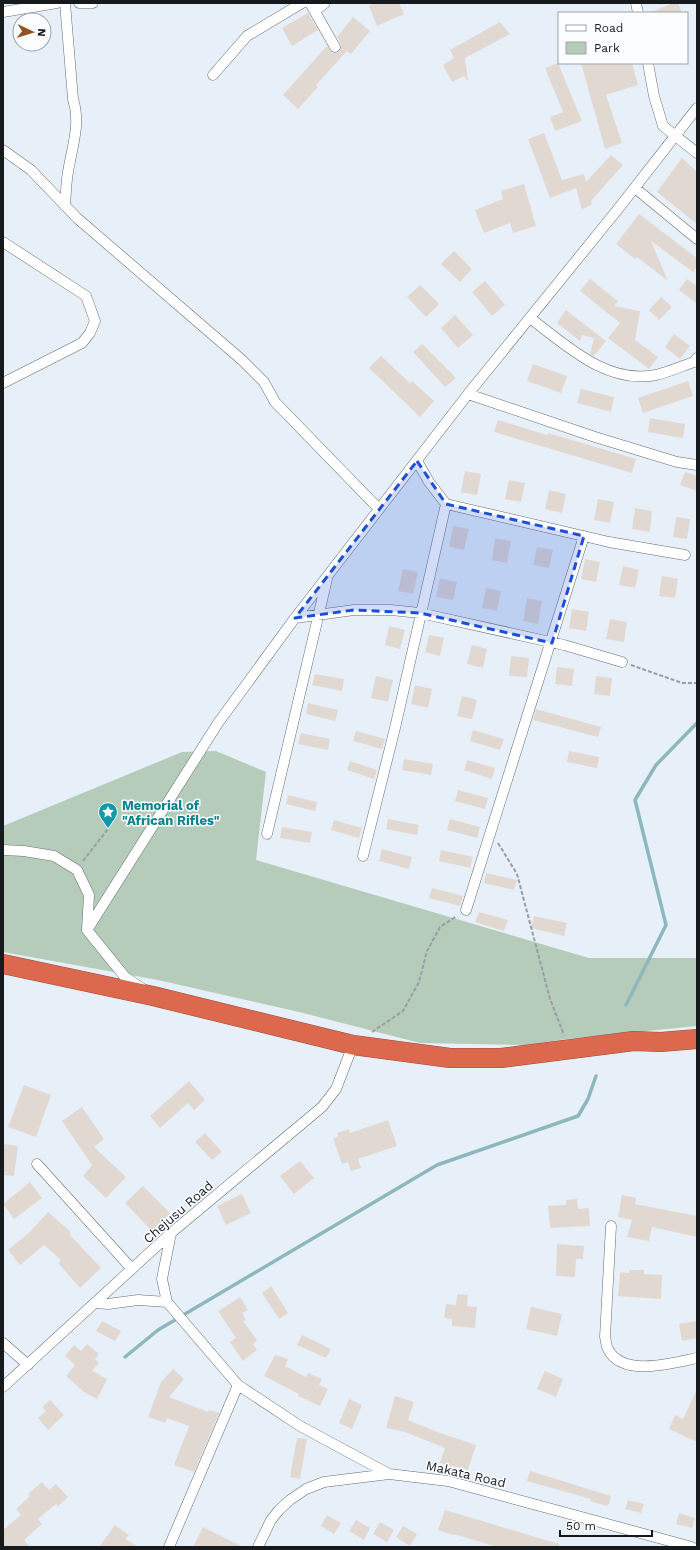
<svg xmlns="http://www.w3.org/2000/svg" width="700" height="1550" font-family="'Work Sans',sans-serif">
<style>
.green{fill:#b6ccbb}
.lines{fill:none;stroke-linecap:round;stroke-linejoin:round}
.stream{stroke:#8eb7bd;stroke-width:3.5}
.building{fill:#e2d8d2}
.street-casing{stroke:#646c72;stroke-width:11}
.highway-casing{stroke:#974d3c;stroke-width:20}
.path{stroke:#979ea4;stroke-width:2;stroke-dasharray:4 2;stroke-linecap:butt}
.street{stroke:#fff;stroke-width:10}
.highway{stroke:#dc694d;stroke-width:19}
.marked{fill:#1d4ed8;fill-opacity:0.2;stroke:#1d4ed8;stroke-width:3;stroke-dasharray:8 5;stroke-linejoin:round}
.labels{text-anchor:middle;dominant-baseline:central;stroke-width:3;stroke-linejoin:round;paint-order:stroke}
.culture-label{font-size:13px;font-weight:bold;fill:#0d838f;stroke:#fbfcfe;text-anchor:start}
.street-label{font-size:13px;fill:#171a1d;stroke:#fbfcfe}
</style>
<rect width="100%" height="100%" fill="#e7f0f8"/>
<path class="green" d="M216 751 266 772 256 860 589 958H697V1026L566 1039 526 1045 420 1043 299 1012 158 980 3 952V826L182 752Z"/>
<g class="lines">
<path class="stream" d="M626 1005 666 925 635 800 656 765 697 723
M125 1357 158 1330 437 1165 578 1116 588 1099 596 1076"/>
</g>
<path class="building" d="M374 3H399L404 14 377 26 369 6Z
M673 3H678L682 13H649Z
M308 13 318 30 292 46 282 28Z
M353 17 370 31 351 54 347 51 316 85 318 87 298 109 283 95 327 46 332 53H338L340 51 341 44 337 37Z
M500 22 510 34 465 58 468 81 464 76 452 82 443 65 454 58 450 50Z
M558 63 582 121 555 131 550 117 563 112 545 68Z
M581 63H632L638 85 606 95 622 143 605 149Z
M544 133 562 180 584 174 586 182 611 155 623 165 591 201 592 204 582 210 576 188 550 198 528 139Z
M682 158 697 172V224L657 192Z
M524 184 536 226 513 233 510 223 484 233 475 210 503 199 501 191Z
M639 214 697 258V267L693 272 651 241 668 281 637 257 635 259 616 244Z
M454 251 472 269 460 282 441 264Z
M590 279 618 301 614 306 640 311 635 340 658 357 649 369 608 338 620 323 580 291Z
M687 279 697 286V304L679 290Z
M485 281 505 305 492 316 472 292Z
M420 285 439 304 426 317 407 297Z
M661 297 672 307 659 320 649 310Z
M566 310 606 341 594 356 590 354 594 338 582 335 580 341 557 323Z
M455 315 473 335 458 348 441 328Z
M674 334 690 346 680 359 665 347Z
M422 344 456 378 445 387 413 352Z
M381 356 410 383 412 381 434 401 420 417 369 368Z
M533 364 567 376 561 393 527 381Z
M688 381 693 396 643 413 638 398Z
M581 389 614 397 611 412 577 403Z
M650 418 685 424 683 438 648 432Z
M498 420 547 435 548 433 636 459 632 473 494 432Z
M465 471 481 474 477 495 461 492Z
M685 472 697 476V491L680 485Z
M509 480 525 483 521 502 505 499Z
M549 490 566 494 562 513 545 509Z
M598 499 614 502 610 523 594 520Z
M635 508 652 511 650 532 632 529Z
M676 517 690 519 687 539 673 537Z
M453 526 469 529 464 550 449 547Z
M495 538 511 541 507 563 492 560Z
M537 547 553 550 549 568 533 565Z
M585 559 600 562 596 582 581 579Z
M623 566 639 570 635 588 619 585Z
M403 569 418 572 413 594 398 591Z
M662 576 678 579 675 598 659 596Z
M440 578 457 582 453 600 436 597Z
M486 588 501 591 497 611 482 608Z
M527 598 542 601 538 624 523 621Z
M572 609 589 612 586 631 569 628Z
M610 619 627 622 624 642 606 639Z
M389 626 405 630 400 649 385 645Z
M429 635 444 638 440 656 425 652Z
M472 645 487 649 483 668 467 664Z
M511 656 529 658 527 677 509 676Z
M557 667 574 669 572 686 555 684Z
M315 674 344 679 342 691 312 685Z
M376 676 393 680 388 702 371 698Z
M596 676 612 678 610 696 594 694Z
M415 685 432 689 428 708 411 704Z
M462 696 477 700 472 719 457 716Z
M308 703 338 710 335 721 306 714Z
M536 709 601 727 598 737 533 720Z
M473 730 504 739 500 750 470 741Z
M356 731 385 739 382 749 353 741Z
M301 733 330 739 328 750 298 744Z
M569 751 599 757 597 768 567 762Z
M404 759 433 764 431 775 402 770Z
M467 760 495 768 492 779 464 770Z
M350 761 377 770 374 779 347 770Z
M458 790 488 798 485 809 455 801Z
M288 795 317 802 315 811 286 804Z
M388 819 419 825 417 835 386 829Z
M450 819 480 827 477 838 447 830Z
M334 820 362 828 359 838 331 830Z
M282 827 312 832 310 843 280 838Z
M382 849 412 857 409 869 379 861Z
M441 850 473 857 470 868 439 861Z
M486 873 517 880 514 890 484 883Z
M432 888 463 896 460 906 429 898Z
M479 912 508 920 504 931 475 922Z
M534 916 567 923 564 936 531 928Z
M189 1081 205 1100 194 1110 188 1103 160 1128 150 1116Z
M24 1085 51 1095 36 1137 8 1127Z
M82 1107 104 1139 94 1147 126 1177 106 1198 83 1176 92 1165 62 1121Z
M388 1120 397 1146 358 1159 361 1168 351 1171 348 1162 342 1164 333 1138 338 1137 337 1133 349 1129 350 1133Z
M205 1133 222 1152 212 1160 195 1142Z
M3 1144 18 1146 14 1176 3 1175Z
M300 1161 314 1178 294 1194 280 1176Z
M30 1182 42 1198 14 1219 3 1204Z
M143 1186 170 1213 152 1231 125 1203Z
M242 1194 251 1213 226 1225 217 1206Z
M622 1195 636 1198 635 1204 697 1216V1237L652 1227 649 1241 627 1237 632 1220 618 1217Z
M577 1199 578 1209 589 1208 590 1226 550 1228 548 1206 566 1205V1200Z
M48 1212 71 1232 69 1234 101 1268 80 1288 58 1263 61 1260 44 1245 20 1265 8 1250 30 1232Z
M557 1244 584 1246 583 1259H576L575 1277 556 1276Z
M629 1270H644V1274L662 1275 661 1299 618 1296 620 1272 629 1273Z
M271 1286 288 1313 279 1319 262 1293Z
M457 1294 468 1295 467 1306 477 1307 475 1328 452 1326V1319L444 1318 446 1304 456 1305Z
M240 1297 248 1310 242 1313 246 1320 243 1321 257 1340 253 1344 257 1350 243 1361 230 1342 236 1338 218 1311Z
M531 1307 562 1314 557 1336 526 1329Z
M102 1321 121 1331 115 1341 96 1331Z
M697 1321V1338L682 1341 679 1324Z
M302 1335 331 1349 326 1358 297 1345Z
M87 1344 99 1354 95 1359 99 1363 92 1371 107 1379 97 1399 84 1392 66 1376 75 1365 65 1356 74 1345 81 1351Z
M275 1355 288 1359 285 1366 306 1377 308 1373 322 1379 319 1385 328 1389 320 1406 298 1396 299 1394 264 1376Z
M173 1369 184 1379 169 1397 208 1412 209 1410 219 1413 194 1472 174 1465 189 1426 167 1418 165 1423 148 1417 161 1382Z
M545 1371 563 1379 556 1397 537 1389Z
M697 1389V1442L669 1429 675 1415 683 1419Z
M395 1396 414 1402 408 1420 437 1432 476 1445 468 1470 440 1463 445 1448 405 1432 386 1428Z
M349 1399 362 1405 352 1429 339 1423Z
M50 1400 64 1415 48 1430 38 1418 46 1411 42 1407Z
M297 1438 307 1439 300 1479 290 1477Z
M530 1471 611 1496 609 1504 607 1506 590 1501 591 1499 527 1481Z
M42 1482 49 1490 56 1484 68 1497 58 1506 56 1504 38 1519 42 1524 24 1540 30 1547H3V1530L21 1515 16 1509 30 1496 28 1494Z
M628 1500 644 1504 641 1513 625 1509Z
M445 1510 559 1544V1547H497L454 1534 453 1535 438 1530Z
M679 1513 695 1518 692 1528 676 1524Z
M327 1515 341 1523 334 1534 321 1526Z
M356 1520 370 1528 364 1540 349 1531Z
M380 1522 394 1530 387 1542 373 1534Z
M115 1525 129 1535 125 1539 138 1547H99Z
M403 1526 417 1534 410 1546 396 1537Z
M203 1527 243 1547H193Z"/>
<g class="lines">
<g class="street-casing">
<path id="street" d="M79 3H93
M310 3 335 47
M636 3 638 13
M315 11 325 3
M3 12 57 3
M648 63 654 96 663 126 697 153
M213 75 247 36 302 3
M3 150 31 170 77 218 242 360 264 382 275 402 379 509
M635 188 697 239
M65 206C66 194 66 183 68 172 72 147 81 124 73 99L65 3
M3 242 86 296 95 321 90 333 82 343 3 383
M530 318C566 345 607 385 656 375 669 372 682 366 694 362L697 358
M468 394 595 437 677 462 697 465
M417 461 429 482 446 504 609 542 685 555
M295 618 354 610H391L420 613 564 645 622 662
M267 834 327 579
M3 850 24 851 54 856 77 870 89 895 87 930 125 977 143 989
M363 856 395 728 446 504
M466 910 584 536
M87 930 218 723 295 618 468 394 618 209 697 108
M37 1164 132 1269
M611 1226 605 1337C606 1340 606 1346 608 1349 622 1378 674 1363 697 1358
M96 1303 108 1304 138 1300 167 1302
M3 1343 28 1365
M238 1385 300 1426 389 1474
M3 1387 171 1233 322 1107 336 1089 353 1045
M169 1547 238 1385 167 1302 162 1279 171 1233
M258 1547 271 1520 279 1510 290 1500 306 1489 324 1482 389 1474 448 1481 692 1547"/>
</g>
<g class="highway-casing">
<path id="highway" d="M3 964 153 996 353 1045 450 1058H501L634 1041 661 1042 697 1039"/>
</g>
<path class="path" d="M631 665 682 683H697
M498 843 517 874 550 999 564 1035
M83 861 108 829
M372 1032 403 1011 419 982 427 951 440 927 457 916"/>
<use href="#street" class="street"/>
<use href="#highway" class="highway"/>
</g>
<path class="marked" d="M417 461 446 504 584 536 552 643 420 613 354 610 295 618Z"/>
<defs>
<g id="sight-pin" transform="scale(1)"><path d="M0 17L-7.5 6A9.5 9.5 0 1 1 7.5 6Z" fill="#0f9aa8" stroke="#fbfcfe"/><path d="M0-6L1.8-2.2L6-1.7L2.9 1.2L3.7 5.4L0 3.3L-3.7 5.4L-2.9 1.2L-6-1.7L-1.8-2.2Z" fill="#fff"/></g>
</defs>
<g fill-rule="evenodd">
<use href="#sight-pin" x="108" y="812"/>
</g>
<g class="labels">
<g class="culture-label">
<text x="122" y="805">Memorial of<tspan x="122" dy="15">"African Rifles"</tspan></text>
</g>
<g class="street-label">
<text transform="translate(178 1212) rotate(-41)">Chejusu Road</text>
<text transform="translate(466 1474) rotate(13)">Makata Road</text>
</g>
</g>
<rect width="700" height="1550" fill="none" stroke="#171a1d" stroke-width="8"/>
<rect x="558" y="12" width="130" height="52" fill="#fbfcfe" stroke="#a0a2a4"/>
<rect x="566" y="25" width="20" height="6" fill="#ffffff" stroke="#a0a2a4"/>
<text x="594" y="32" font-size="12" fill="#171a1d">Road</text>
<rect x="566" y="42" width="20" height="12" fill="#b6ccbb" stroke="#a0a2a4"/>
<text x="594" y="52" font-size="12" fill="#171a1d">Park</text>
<g transform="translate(32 32) rotate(94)"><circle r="19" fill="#fbfcfe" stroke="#a0a2a4"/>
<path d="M0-3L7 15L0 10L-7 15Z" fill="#94531f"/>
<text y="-6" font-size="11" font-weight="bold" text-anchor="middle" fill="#171a1d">N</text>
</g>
<path d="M560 1530v6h92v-6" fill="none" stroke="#171a1d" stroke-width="2"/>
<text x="566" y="1530" font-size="12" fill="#171a1d" stroke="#fbfcfe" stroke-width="3" paint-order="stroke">50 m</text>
</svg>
